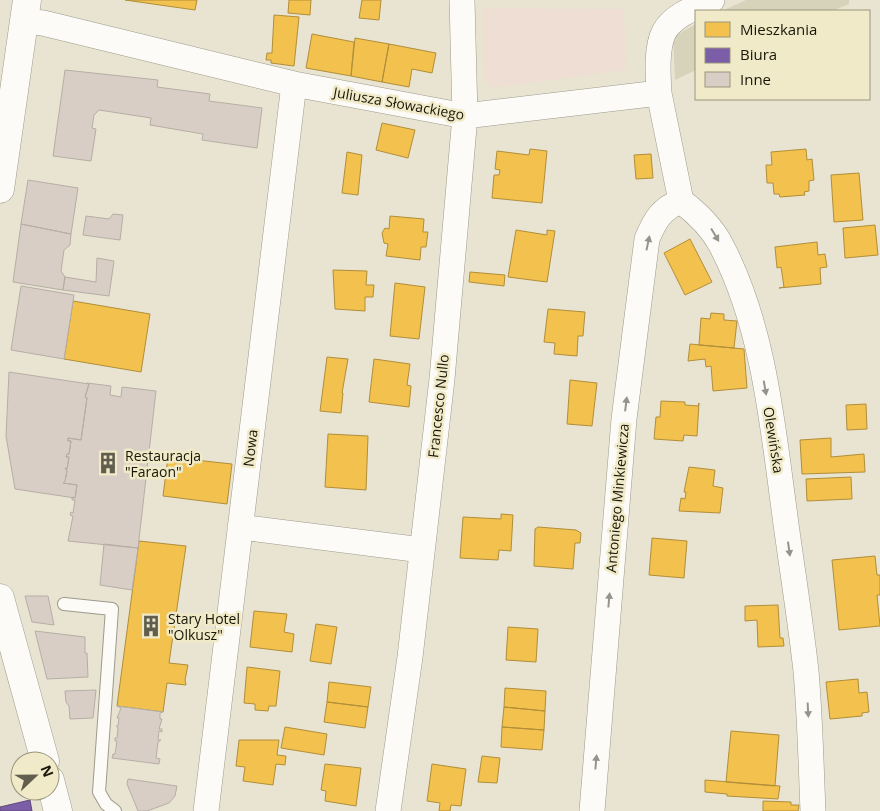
<svg xmlns="http://www.w3.org/2000/svg" width="880" height="811" font-family="'Open Sans',sans-serif">
<style>
.industrial{fill:#eeded3}
.green{fill:#d7d2ba}
.homes{fill:#f2c14e;stroke:#b18e39}
.offices{fill:#7b5ea7;stroke:#5d4878}
.building{fill:#d9cec5;stroke:#b6aea5}
.lines{fill:none;stroke-linecap:round;stroke-linejoin:round}
.lane-casing{stroke:#9d9a8b;stroke-width:14}
.street-casing{stroke:#9d9a8b;stroke-width:26}
.secondary-casing{stroke:#9d9a8b;stroke-width:29}
.lane{stroke:#fcfbf8;stroke-width:12}
.street{stroke:#fcfbf8;stroke-width:25}
.secondary{stroke:#fcfbf8;stroke-width:28}
.oneway{fill:#95948c}
.labels{text-anchor:middle;dominant-baseline:central;stroke-width:5;stroke-linejoin:round;paint-order:stroke}
.street-label{font-size:14px;fill:#181609;stroke:#f1eac8}
.poi-label{font-size:14px;fill:#181609;stroke:#f1eac8;text-anchor:start}
</style>
<rect width="100%" height="100%" fill="#e8e4d1"/>
<path class="industrial" d="M482 8 624 9 626 70 492 88 484 79Z"/>
<path class="green" d="M746 0H849V4L832 11H722Z
M696 24V70L675 80 673 37Z"/>
<path class="homes" d="M125 0H197L195 10Z
M289 0H311L310 15 288 13Z
M362 0H381L379 20 359 18Z
M274 15 299 17 294 66 271 63V60H266L267 53H272Z
M312 34 354 42 351 76 306 68Z
M355 38 389 44 382 82 351 76Z
M389 44 436 53 432 73 412 69 409 87 382 82Z
M382 123 415 130 408 158 376 150Z
M530 149 547 151 542 203 492 198 494 175H499L500 170 495 169 497 151 529 155Z
M806 149 807 160 812 159 814 180 809 181V191L804 192 805 195 780 197 779 194H774L773 183H767L766 165H772L771 152Z
M347 152 362 155 358 195 342 193Z
M651 154 653 178 636 179 634 155Z
M859 173 863 220 834 222 831 175Z
M390 216 424 219 423 232H428L426 247H421L420 260 386 256 388 244 384 243 382 233 385 228 389 229Z
M875 225 878 255 845 258 843 228Z
M516 230 547 235V230L555 231 547 282 508 277Z
M690 239 712 282 685 295 664 253Z
M817 242 818 255 825 254 827 267 820 268 821 284 779 288 784 287 781 267 777 268 775 247Z
M333 270 367 271 366 285H374L373 297H365V311L335 309Z
M470 272 505 275 504 286 469 282Z
M395 283 425 287 419 339 390 336Z
M73 301 150 314 141 372 64 359Z
M548 309 585 312 583 336H578L577 356 554 354 555 343 544 342Z
M711 313 724 314V320L737 321 734 348 699 345 701 318 710 319Z
M690 344 744 349 747 388 713 391 711 366 706 367 705 359 688 361Z
M327 357 348 359 342 393H343L341 413 320 411Z
M374 359 410 364 407 385 411 386 409 407 369 402Z
M570 380 597 383 592 426 567 424Z
M661 401 685 402V405L698 406 699 403 697 436 684 435 683 441 654 439 656 417H660Z
M866 404 867 429 847 430 846 405Z
M328 434 368 436 366 490 325 487Z
M831 438V457L864 454 865 472 802 474 800 440Z
M168 457 232 464 227 504 163 496Z
M689 467 715 470 713 486 723 488 720 513 679 511 681 498 685 499 686 492H684Z
M851 477 852 499 807 501 806 479Z
M501 514 513 515 511 551 499 550 498 560 460 558 463 517 501 519Z
M538 527 576 530 581 533 580 543H575L573 569 534 566 535 529Z
M652 538 687 541 684 578 649 575Z
M139 541 186 546 169 663 188 665 185 680 186 685 167 683 163 712 117 706Z
M875 556 877 575H880V595H877L880 626 839 630 832 560Z
M778 605 780 638H783L784 646 758 647 757 620 745 621V606Z
M254 611 287 614 284 632 294 634 292 652 250 647Z
M316 624 337 627 331 664 310 661Z
M508 627 538 629 536 662 506 660Z
M247 667 280 671 276 706H269L268 711 255 710V704L244 703Z
M858 679 859 693 867 692 869 712 862 713V716L830 719 826 682Z
M329 682 371 687 368 707 327 702Z
M505 688 546 691 545 711 504 707Z
M327 702 368 707 365 728 324 722Z
M504 707 545 711 544 730 502 727Z
M285 727 327 734 324 755 281 748Z
M502 727 544 730 542 750 501 747Z
M731 731 779 735 775 786 726 782Z
M239 740H279L277 755 286 756 285 765 276 764 273 785 243 781 245 767 236 766Z
M482 756 500 758 497 783 478 782Z
M325 764 361 768 356 806 325 801 326 791 321 790Z
M432 764 466 769 461 806 451 805 450 811H439L440 803 427 801Z
M705 780 780 786 778 799 727 796V794L705 792Z
M763 801 791 802V805H799L798 811H763Z"/>
<path class="offices" d="M30 800 32 811H0V807Z"/>
<path class="building" d="M65 70 158 80 157 87 210 94 209 101 262 108 257 148 202 140 203 134 150 125 151 118 99 110 94 115 92 128 96 129 91 161 53 156Z
M28 180 78 188 71 234 21 224Z
M113 214 123 215 120 240 83 235 86 216 109 219Z
M21 224 71 234 70 245 64 250 61 271 65 277 63 290 13 282Z
M97 258 114 261 109 296 63 290 65 277 96 282Z
M21 286 74 295 64 359 11 350Z
M9 372 89 384 85 397 87 398 81 440 68 438V441H71L69 454H67L66 457H69L67 469 65 468 67 471 65 481 63 483 77 485 75 498 15 489 6 436Z
M87 383 111 386 110 395 121 397 122 387 156 391 138 548 68 541 73 516 70 515 71 512 73 513 75 500H72V497L75 498 77 485 63 483 65 481 67 471 65 468 67 469 69 457H66L67 454H69L71 441H68V438L81 440 87 398 85 397 89 384Z
M104 544 138 548 132 590 100 585Z
M25 596H48L54 625 32 622Z
M35 631 85 637V653H87L88 677 47 679Z
M96 690 93 718 70 719 69 706 66 702 65 691Z
M117 706 163 712 160 713V719H162L159 729H162V732L159 731 158 740H161L158 742 156 758 160 759 159 764 112 758 113 754H115L117 741H115V738H117L118 728 116 726H118L119 718H117L121 708Z
M128 779 177 786 175 796 169 803 147 811H138L127 784Z"/>
<g class="lines">
<g class="lane-casing">
<path id="lane" d="M64 604 112 609 99 792 106 804 115 811"/>
</g>
<g class="street-casing">
<path id="street" d="M25 21 43 23 294 84 465 116 659 93C658 75 656 48 664 32 673 15 697 7 712 0
M659 93 681 201C697 213 711 226 721 245 763 325 772 420 784 509 791 563 800 617 806 671 810 717 811 764 813 811
M240 527 422 550
M206 811 294 84
M388 811 410 657 442 379 465 116 462 0
M592 811 624 419 647 239C655 220 661 209 681 201"/>
</g>
<g class="secondary-casing">
<path id="secondary" d="M0 189 27 0
M0 598 45 761
M50 780 58 811"/>
</g>
<use href="#lane" class="lane"/>
<use href="#street" class="street"/>
<use href="#secondary" class="secondary"/>
</g>
<defs><path id="oneway-solid" d="M-6-.8H1V-3.2L6.5 0L1 3.2V.8H-6Z" transform="scale(1.25)"/></defs>
<g class="oneway">
<use href="#oneway-solid" transform="translate(715 235) rotate(59)"/>
<use href="#oneway-solid" transform="translate(648 243) rotate(-78)"/>
<use href="#oneway-solid" transform="translate(765 388) rotate(80)"/>
<use href="#oneway-solid" transform="translate(626 404) rotate(-83)"/>
<use href="#oneway-solid" transform="translate(789 549) rotate(82)"/>
<use href="#oneway-solid" transform="translate(609 600) rotate(-85)"/>
<use href="#oneway-solid" transform="translate(808 710) rotate(87)"/>
<use href="#oneway-solid" transform="translate(596 762) rotate(-85)"/>
</g>
<defs>
<g id="building-bare" transform="scale(1.725)"><path d="M-4-6H4V6H1V3H-1V6H-4ZM-2.5-4.3h1.7v1.8h-1.7ZM.8-4.3h1.7v1.8H.8ZM-2.5-1h1.7V.8h-1.7ZM.8-1h1.7V.8H.8Z" fill="#615e4f" stroke="#f1eac8" stroke-width="2.5" paint-order="stroke"/></g>
</defs>
<g fill-rule="evenodd">
<use href="#building-bare" x="108" y="463"/>
<use href="#building-bare" x="151" y="626"/>
</g>
<g class="labels">
<g class="street-label">
<text transform="translate(399 103) rotate(10)">Juliusza Słowackiego</text>
<text transform="translate(438 406) rotate(-84)">Francesco Nullo</text>
<text transform="translate(774 440) rotate(81)">Olewińska</text>
<text transform="translate(250 448) rotate(-83)">Nowa</text>
<text transform="translate(617 498) rotate(-85)">Antoniego Minkiewicza</text>
</g>
<g class="poi-label">
<text x="125" y="455">Restauracja<tspan x="125" dy="16">"Faraon"</tspan></text>
<text x="168" y="618">Stary Hotel<tspan x="168" dy="16">"Olkusz"</tspan></text>
</g>
</g>
<rect x="695" y="10" width="175" height="90" fill="#f1eac8" stroke="#9a957c"/>
<rect x="705" y="22" width="25" height="15" fill="#f2c14e" stroke="#9a957c"/>
<text x="740" y="35" font-size="15" fill="#181609">Mieszkania</text>
<rect x="705" y="48" width="25" height="15" fill="#7b5ea7" stroke="#9a957c"/>
<text x="740" y="60" font-size="15" fill="#181609">Biura</text>
<rect x="705" y="72" width="25" height="15" fill="#d9cec5" stroke="#9a957c"/>
<text x="740" y="85" font-size="15" fill="#181609">Inne</text>
<g transform="translate(35 776) rotate(68)"><circle r="24" fill="#f1eac8" stroke="#9a957c"/>
<path d="M0-4L9 19L0 12L-9 19Z" fill="#615e4f"/>
<text y="-8" font-size="14" font-weight="bold" text-anchor="middle" fill="#181609">N</text>
</g>
</svg>
